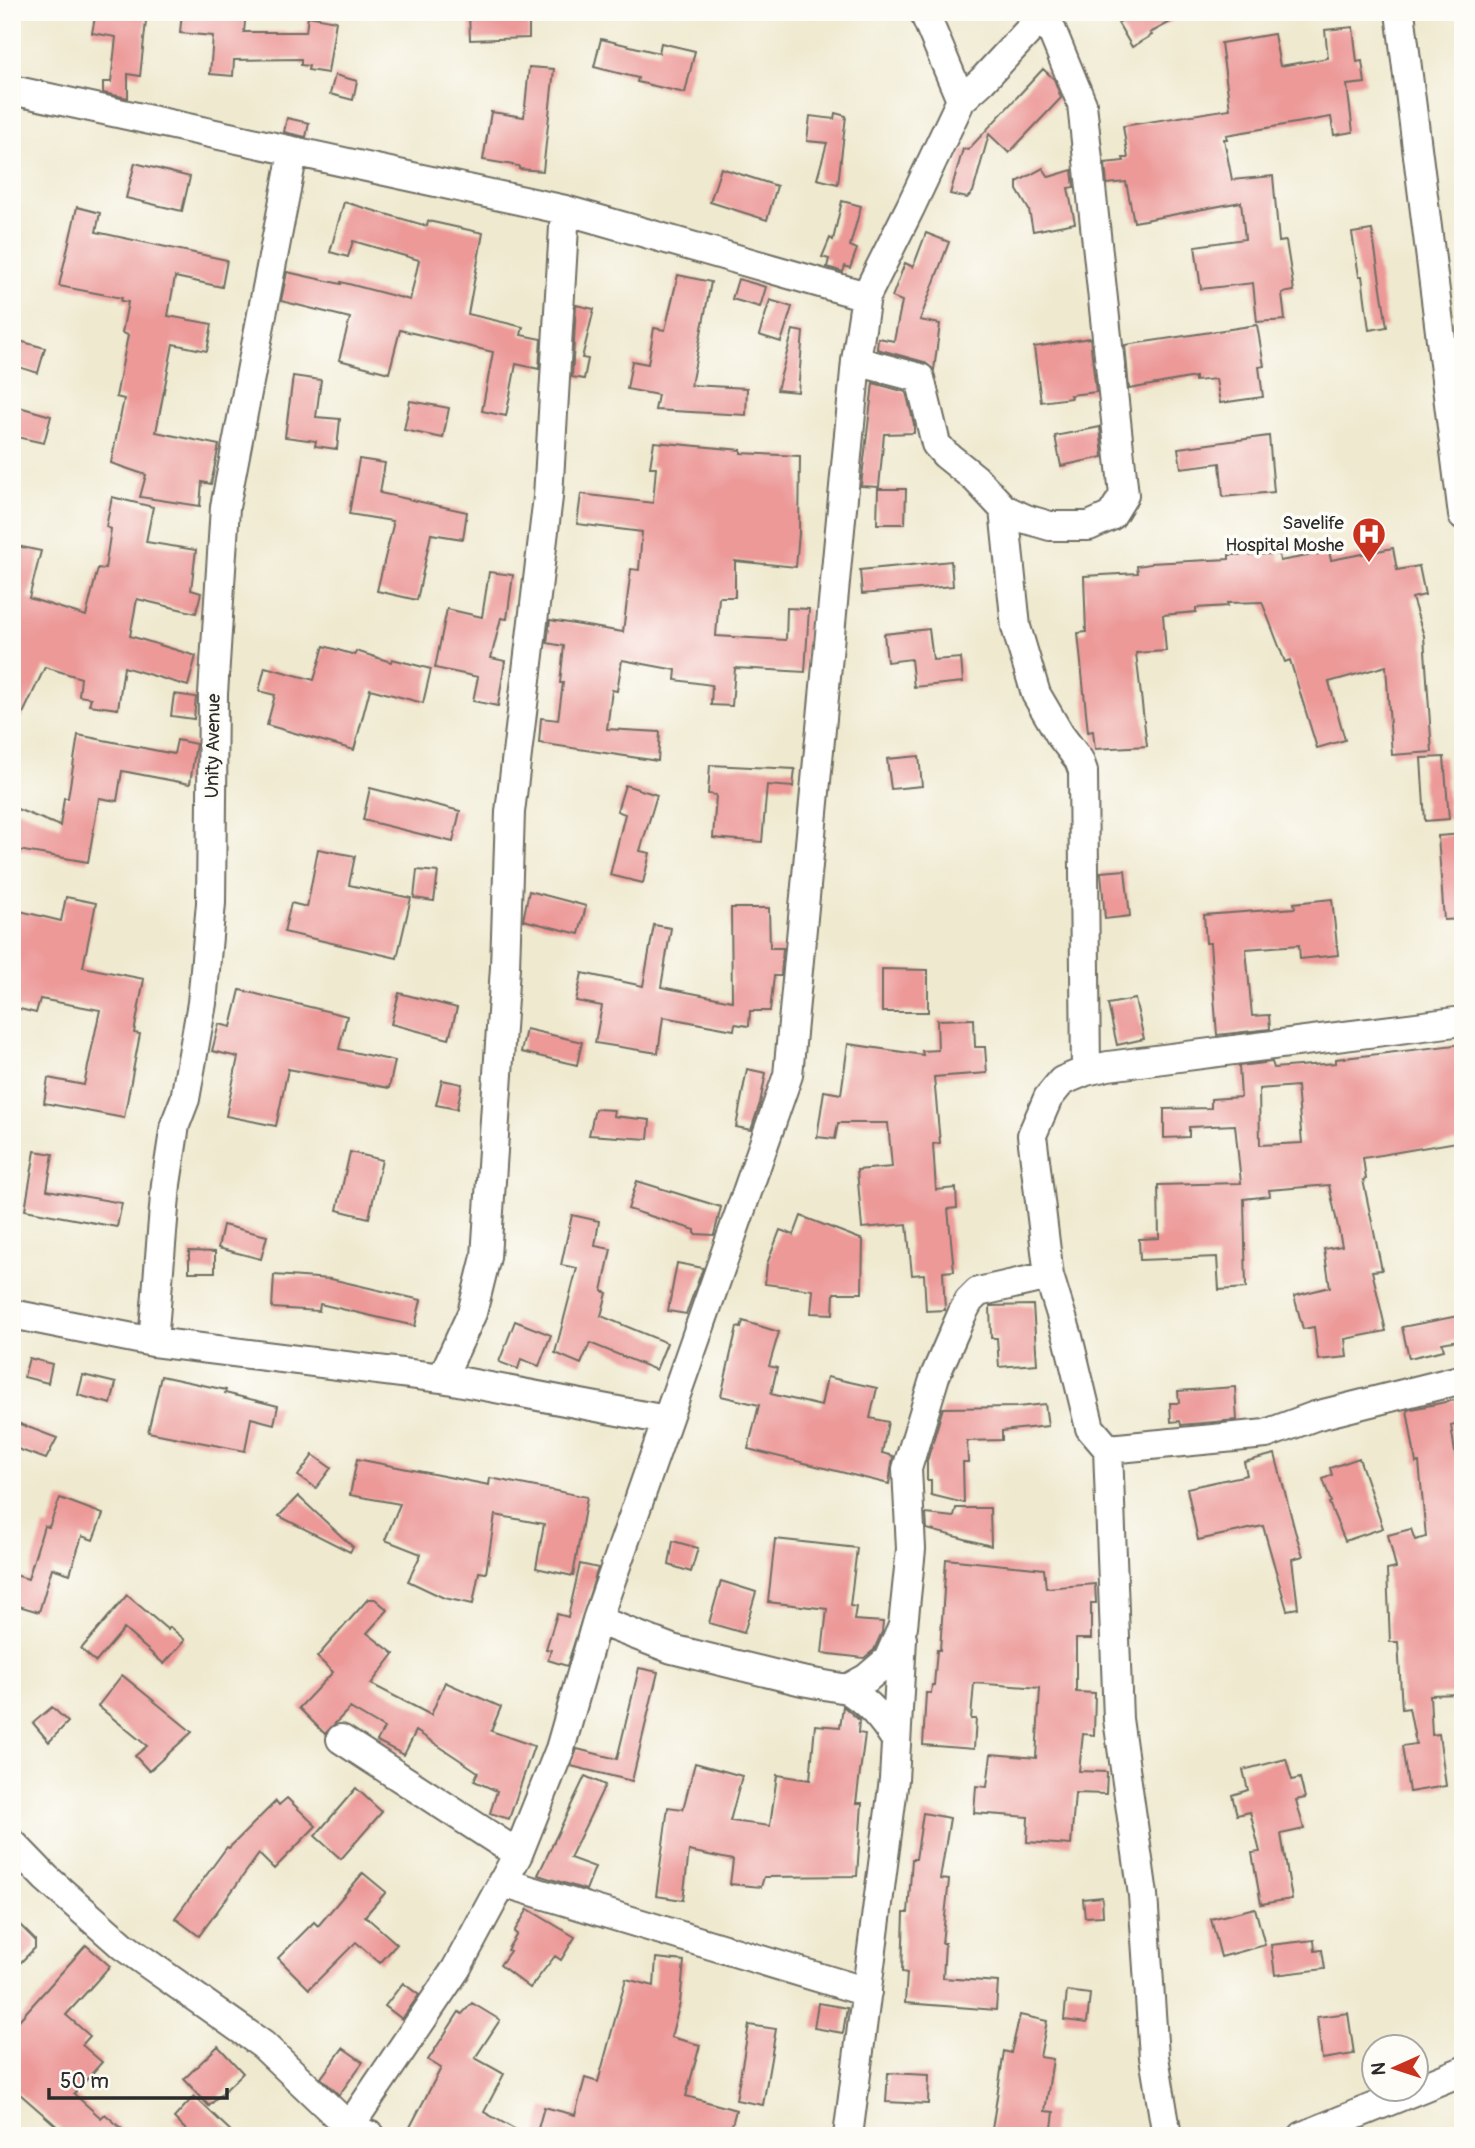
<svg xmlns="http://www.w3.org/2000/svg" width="1475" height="2148" font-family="Pangolin,sans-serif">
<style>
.building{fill:#ec9998;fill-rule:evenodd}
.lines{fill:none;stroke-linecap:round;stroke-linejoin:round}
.minor-casing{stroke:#706e64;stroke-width:32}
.minor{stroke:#fff;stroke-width:28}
.labels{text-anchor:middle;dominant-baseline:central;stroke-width:7;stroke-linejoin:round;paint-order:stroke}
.poi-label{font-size:19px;fill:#2b2b2b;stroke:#fdfcf7;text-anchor:end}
.street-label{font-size:19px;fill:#2b2b2b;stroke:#fdfcf7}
</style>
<rect width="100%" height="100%" fill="#fdfcf7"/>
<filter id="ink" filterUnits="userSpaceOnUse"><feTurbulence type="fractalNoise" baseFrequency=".0143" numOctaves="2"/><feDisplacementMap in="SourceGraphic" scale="14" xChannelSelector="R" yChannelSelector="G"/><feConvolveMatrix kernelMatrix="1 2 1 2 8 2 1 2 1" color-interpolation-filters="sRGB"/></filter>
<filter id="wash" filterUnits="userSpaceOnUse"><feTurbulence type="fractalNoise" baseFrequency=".00686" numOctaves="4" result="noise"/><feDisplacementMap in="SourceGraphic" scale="28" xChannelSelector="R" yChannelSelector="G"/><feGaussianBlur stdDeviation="1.57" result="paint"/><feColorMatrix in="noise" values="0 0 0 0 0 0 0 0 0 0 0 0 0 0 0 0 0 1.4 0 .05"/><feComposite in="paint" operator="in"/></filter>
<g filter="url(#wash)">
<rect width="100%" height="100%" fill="#efe9cf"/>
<g id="blocks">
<path class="building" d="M96 12H147L140 76 128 74V98L103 93V82H111L116 37 92 33Z
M182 12H246L244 32H306L308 16 336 21 328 73 308 70 309 66 301 65V59L234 60 233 76 210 74 213 36 180 33Z
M469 12H519V18L529 20V38L470 40Z
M1135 12H1189L1150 33 1152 35 1132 47 1118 23Z
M1353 27 1357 62 1362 61 1365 83 1347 85 1353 132 1334 135 1331 117 1226 135 1227 139H1224L1232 180 1273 176 1279 242 1286 241 1294 291 1282 293 1285 320 1257 322 1253 283 1201 289 1195 246 1245 239 1241 202 1134 222 1126 182 1107 184 1105 163 1124 161 1123 158H1128L1123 126 1230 109 1221 43 1274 34 1280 66 1328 58 1325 30Z
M601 39 659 53 661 43 695 51 685 93 637 82 638 78 594 67Z
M529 67 554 69 543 171 519 169V166L483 160 491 112 524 117Z
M1043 69 1054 79 1061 98 1009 153 989 134 973 192 967 198 950 194 963 149 968 150Z
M335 75 357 81 353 100 330 94Z
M835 113 846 116 838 184 817 179 827 143 807 141 810 116 834 119Z
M287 118 309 123 306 137 284 132Z
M135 163 190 177 182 211 126 198Z
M721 168 777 186 767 220 710 202Z
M1043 168 1049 177 1072 170 1074 187 1068 188 1075 223 1033 231 1029 210 1017 190V182Z
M842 201 861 206 850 246 857 249 850 268 845 266 843 272 827 267 829 259 822 257 830 238 833 240Z
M344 202 427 226 428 221 483 233 468 314 523 327 521 335 541 339 539 369 516 364 506 416 482 411 493 352 400 330 389 373 339 360 350 318 281 301 287 272 341 284V282L410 300 419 260 353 241 348 257 330 252Z
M77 207 100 213 96 232 227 260 222 287 175 277 168 316 212 324 207 351 173 344 156 432 219 445 211 484 202 482 200 506 140 497 146 475 111 463 124 399 116 397 128 335 122 333 128 302 121 301 122 298 59 286Z
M1372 230 1387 327 1369 330 1362 276H1359L1352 233Z
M926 233 949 242 920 320 940 324 934 370 924 362 877 349 878 338 894 341 902 301 892 297 905 263 913 267Z
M678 275 711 282 691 385 747 388 746 415 655 410 658 395 627 389 632 361 648 364 654 328 665 330Z
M738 279 766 287 760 307 732 299Z
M770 300 792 307 781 342 759 335Z
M576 305 594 309 582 358 588 359 584 379 572 377Z
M1257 325 1264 366 1259 367 1263 397 1220 403 1216 379 1195 381V377L1129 389 1125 345Z
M793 330 803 332 798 392 777 390Z
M1090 338 1096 392 1070 395 1071 398 1041 402 1034 347Z
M12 339 45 348 38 373 12 365Z
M293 376 321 380 316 417 340 419 337 449 315 446 316 441 285 437Z
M873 383 906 392 914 424V433L884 434 879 487 861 486Z
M410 401 449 408 443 438 404 430Z
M12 405 51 416 44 443 12 436Z
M1100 427 1103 457 1061 466 1055 436Z
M1269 436 1274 492 1223 497 1220 463 1181 468 1178 448Z
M654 442 741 450V453L800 456 799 533 796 567 735 561V597H719L716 636 786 640 787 608 809 609 805 672 735 668 732 706 711 705 712 685 675 680 676 670 622 660 617 691 612 690 607 729 660 732 658 761 539 743 541 718 558 720 563 683H560L564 646 547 643 550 620 623 632 631 569 639 570 642 532 577 524 581 494 653 503 656 467H650Z
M359 459 385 463 380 493 467 512 463 539 431 534 417 600 377 591 393 525 392 521 349 514Z
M878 489H906L905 524H877Z
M112 497 153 507 146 542 196 550 191 590 201 593 196 613 137 599 130 636 196 656 188 686 124 667 118 709 89 705 91 698 79 696 81 678 45 667 12 737V545L41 551 29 598 86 616 98 568 105 569 111 529 106 527Z
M1393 548 1397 570 1419 566 1425 595 1412 598 1424 636 1432 752 1392 755 1386 666 1329 682 1345 740 1317 748 1290 660 1285 662 1262 602 1227 603 1228 606 1196 608V612L1163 615 1166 651 1136 653 1147 746 1095 749 1093 731 1088 732 1078 633 1086 632 1084 576 1138 573 1137 566 1151 564V563L1229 559V555L1279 554 1280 561 1329 552 1331 560Z
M951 561 953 586 862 594 860 570Z
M489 572 513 575 507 619 501 618 491 658 505 661 498 706 473 701 478 677 435 668 447 609 482 617Z
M929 629 933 660 961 658 963 682 914 687 911 659 887 662 884 634Z
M324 646 355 655 356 651 391 662 392 659 431 669 423 703 370 689 354 750 267 725 275 695 259 691 265 667 314 680Z
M174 694 196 697 194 719 171 716Z
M78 735 174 754 177 740 196 744 190 784 122 771 117 801 99 798 88 862 12 849V807L60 826 64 798H68Z
M919 756 922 786 891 789 887 759Z
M1444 757 1449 819 1425 821 1421 758Z
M710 765 795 769 793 787 767 785 762 842 713 838 716 795 708 794Z
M625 785 657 795 640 851 650 853 643 883 610 875 625 814 617 811Z
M370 788 460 811 453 842 363 820Z
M1463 834V919L1444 920 1438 836Z
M318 849 355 856 349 885 411 898 397 958 284 932 291 903 307 907Z
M417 870 438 872 434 901 414 898Z
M1125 870 1130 916 1105 919 1101 872Z
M529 891 586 906 579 934 523 920Z
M66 897 96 903 83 967 144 979 134 1033 140 1034 124 1118 44 1103 48 1078 84 1085 100 1010 40 999 36 1013 12 1007V909L61 921Z
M1332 899 1338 955 1300 959 1299 945 1246 949 1252 1016 1269 1015 1270 1029 1217 1035 1210 943H1206L1204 915 1295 908 1294 903Z
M731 908H769L770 948H783L781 976H774L770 1011H750L749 1026 735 1024 734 1030 663 1017 658 1053 595 1043 602 1006 576 1001 582 973 643 986 654 925 671 928 661 987 732 1001Z
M882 969 928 970V1012H882Z
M240 990 347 1016 339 1049 395 1061 389 1088 288 1069 276 1126 226 1116 238 1057 212 1051 219 1024 231 1027Z
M399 993 457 1008 449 1039 391 1024Z
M1135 999 1144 1039 1117 1045 1108 1004Z
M974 1019 975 1047H985L987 1073 934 1077 940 1143 933 1144 936 1190 956 1188 957 1208 948 1209 954 1271 943 1272 945 1310 926 1311 924 1274 912 1275 907 1224 862 1228 857 1170 892 1167 888 1123H838L835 1139 817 1137 824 1091 841 1094 848 1044 923 1055 922 1051 938 1050 937 1020Z
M526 1029 582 1042 577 1065 521 1052Z
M1463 1044V1141L1363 1158 1366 1179 1363 1180 1382 1270 1372 1271 1386 1331 1345 1339 1347 1357 1318 1360 1314 1327 1303 1329 1294 1296 1330 1287 1324 1249 1342 1246 1329 1185 1269 1190 1270 1196 1244 1199 1246 1288 1219 1290 1217 1257 1140 1260 1139 1239 1159 1238 1158 1185 1241 1183 1235 1125 1189 1127V1137L1164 1138V1109L1211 1108V1099L1241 1097 1239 1066 1272 1062 1274 1068 1336 1063V1059ZM1297 1086 1302 1143 1260 1145 1259 1089Z
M747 1069 766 1073 760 1103 751 1130 736 1127Z
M442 1080 462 1084 457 1109 436 1105Z
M595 1109 614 1110 613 1116 650 1120 648 1139 589 1135Z
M35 1151 53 1154 47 1190 122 1203 117 1227 25 1210Z
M350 1152 382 1160 369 1218 337 1210Z
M637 1181 721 1207 714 1235 695 1234V1230L628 1209Z
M572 1215 599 1221 595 1246 611 1249 602 1291 607 1293 601 1316 667 1343 656 1370 590 1343 581 1364 555 1353 577 1268 561 1265Z
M801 1216 863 1240 862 1293H834L833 1314 811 1313 813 1290 765 1284 767 1264 780 1230 794 1235Z
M223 1225 267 1236 261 1259 218 1248Z
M189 1251 215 1252V1272H189Z
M677 1263 703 1268 686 1314 668 1311Z
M274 1275 331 1279 421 1300 415 1326 320 1304 319 1311 272 1308Z
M1033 1305 1037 1364 999 1367 997 1338H991L990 1306Z
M1463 1315V1339L1442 1343 1444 1350 1409 1358 1402 1327Z
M515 1321 551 1335 539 1366 521 1359 518 1369 499 1362Z
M743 1321 779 1332 769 1366 777 1368 771 1394 821 1406 827 1377 877 1388 870 1418 888 1422 882 1453 893 1456 889 1484 748 1449 759 1405 721 1396 737 1327 741 1328Z
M29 1358 52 1364 48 1383 24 1377Z
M83 1375 116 1383 111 1404 78 1395Z
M161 1376 226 1390 225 1393 278 1406 274 1424 251 1418 245 1451 148 1432Z
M1235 1387 1237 1420 1181 1425 1180 1421 1171 1422 1170 1403H1179L1178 1391Z
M1455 1400 1459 1423 1451 1425 1456 1460 1463 1459 1461 1694 1430 1695 1432 1735 1439 1734 1446 1786 1409 1792 1402 1746 1416 1744 1409 1708 1402 1709 1398 1642H1390L1387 1570 1396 1568 1388 1535 1411 1529 1415 1540 1426 1537 1419 1462 1416 1463 1407 1410Z
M1045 1404 1048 1426 1002 1431V1440L967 1441 968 1462H963L964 1503 931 1495V1480H927V1461L943 1408 1017 1407Z
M12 1421 57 1438 46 1459 12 1447Z
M1275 1454 1295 1531 1303 1556 1292 1559 1298 1608 1287 1610 1263 1526 1198 1540 1187 1488 1247 1475 1244 1462Z
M313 1455 331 1468 316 1488 298 1476Z
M1359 1458 1383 1528 1345 1541 1329 1503 1331 1502 1323 1479 1332 1475 1330 1468Z
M357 1459 489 1485 490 1478 587 1497 573 1576 536 1568 544 1524 495 1515 486 1573 479 1572 473 1604 444 1598 408 1581 421 1554 385 1540 400 1504 350 1495Z
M298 1496 353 1547 350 1552 279 1516Z
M60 1498 103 1514 93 1540 82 1536 70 1574 52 1568 39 1612 12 1604V1574L28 1579 44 1526 49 1527Z
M956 1508H990L991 1546 927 1529 926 1514 954 1517Z
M775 1539 857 1548 850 1606 856 1607 854 1620 883 1622 882 1632 874 1650 864 1658 822 1653 827 1609 768 1602Z
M673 1541 698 1548 691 1572 669 1565Z
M946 1559 1044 1569 1046 1588 1095 1584 1096 1603H1091V1639H1076V1692L1095 1693 1094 1735 1083 1734 1079 1771 1107 1772 1106 1794 1075 1793 1071 1845 1027 1842 1028 1817 974 1813 976 1786 987 1787 991 1754 1036 1758 1040 1688 974 1683 971 1719H976L974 1749 923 1745 926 1693H931L932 1685H934L937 1650H940Z
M580 1564 598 1568 567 1666 548 1660 551 1650 546 1649 557 1614 568 1617Z
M721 1581 756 1592 744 1633 709 1623Z
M127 1595 168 1630 170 1627 185 1640 164 1664 124 1629 96 1662 81 1649Z
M368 1599H375L388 1610 367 1633 394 1654 371 1684 431 1715 445 1682 501 1707 491 1731 534 1746 509 1819 490 1813 497 1791 474 1781 478 1772 416 1731 404 1755 377 1741 384 1728 350 1708 325 1734 299 1708 333 1672 317 1657Z
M639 1668 658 1672 632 1781 571 1766 577 1749 617 1759Z
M122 1675 192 1732 149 1771 135 1756 147 1746 98 1706Z
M843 1706 859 1720 858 1733 865 1734 856 1803H862L857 1876 764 1877 761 1887 730 1884 733 1860 689 1851 683 1900 656 1896 668 1807 683 1809 695 1763 742 1776 730 1821 770 1826 777 1775 810 1780 815 1725 840 1727Z
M52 1707 68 1722 49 1742 33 1723Z
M1286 1759 1292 1780 1300 1778 1305 1798 1296 1800 1304 1829 1281 1834 1292 1899 1261 1904 1252 1853 1260 1852 1250 1812 1237 1815 1232 1795 1248 1790 1243 1770Z
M585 1776 605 1785 570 1858 595 1867 586 1890 538 1875Z
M356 1788 382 1812 341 1859 315 1836Z
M287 1798 316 1826 274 1869 259 1854 199 1936 175 1918 227 1847 229 1848 276 1801 279 1805Z
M923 1813 950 1818 940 1879 949 1880 942 1943H945L943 1978 998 1982 996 2010 905 2003 907 1973 902 1972 904 1913H908L912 1859H916Z
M363 1873 386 1892 365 1916 397 1944 380 1963 356 1942 309 1989 278 1958 314 1922 318 1926Z
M1102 1897 1103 1916 1085 1917 1083 1899Z
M1255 1908 1265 1945 1221 1957 1211 1919Z
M528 1909 575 1937 561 1960 555 1956 530 1988 500 1965 510 1951 507 1950 517 1934 514 1932Z
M12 1917 35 1940V1948L12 1971Z
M1314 1940 1315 1951 1322 1950 1325 1969 1275 1975 1271 1945Z
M86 1945 110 1966 66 2015 90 2036 82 2045 102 2062 74 2094 101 2118 105 2114 130 2136H68L12 2087V2028Z
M656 1958 684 1961 680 2003 671 2037 700 2045 686 2096 736 2110 729 2136H693L660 2127 658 2136H536L544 2107 575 2115 585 2078 598 2082 626 1979 654 1986Z
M403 1983 419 1995 402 2019 385 2006Z
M1067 1991 1090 1994 1087 2023 1064 2020Z
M472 2003 500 2020 475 2058 504 2074 484 2112 527 2136H427L409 2129 441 2068 428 2060 459 2012 462 2014Z
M818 2003 847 2008 843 2033 814 2028Z
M1348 2013 1354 2054 1322 2059 1317 2017Z
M1020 2015 1047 2021 1040 2057 1053 2059 1045 2111 1054 2112 1051 2136H991L1004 2051 1011 2053Z
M749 2025 776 2029 763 2105 736 2100Z
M218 2046 243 2073 209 2106 184 2079Z
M343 2048 363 2062 339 2095 321 2078Z
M888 2073 929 2075 928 2104 886 2102Z
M194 2096 236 2136H192L174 2118Z"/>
</g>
</g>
<g filter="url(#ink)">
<use href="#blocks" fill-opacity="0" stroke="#706e64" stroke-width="2"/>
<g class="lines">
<g class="minor-casing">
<path id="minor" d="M924 12 961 100
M1400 12 1463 515
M12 90 565 210 866 296
M856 361 920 378 936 444 945 454 976 479 1004 509 1016 627 1036 694 1060 735 1079 760 1083 771 1086 1071
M1004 509 1026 519 1050 526H1089L1111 516 1124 495 1082 104 1045 14
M12 1314 153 1342 442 1378 666 1420
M153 1342 166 1184 175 1125 185 1099 202 1003 211 903 213 694 225 507 293 153
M442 1378 472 1313 486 1257 505 967 510 812 548 497 565 210
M1108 1449 1266 1434 1315 1416 1463 1379
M597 1620 672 1649 802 1681 847 1689 867 1678 888 1660 903 1626 911 1549 907 1469 935 1376 962 1314 969 1301 978 1292 1049 1276
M847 1689C869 1703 882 1718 896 1740
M341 1739 518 1854
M12 1843 46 1878 123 1946 263 2045 350 2128 371 2136
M502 1882 867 1992
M343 2136 456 1969 518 1854 560 1749 597 1620 788 1075 856 361 866 296 910 208 961 100 982 81 1046 12
M848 2136 894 1779 902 1639
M1167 2136 1154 2057 1143 1895 1118 1719 1108 1449 1090 1428 1068 1337 1049 1276 1032 1135 1048 1098 1062 1081 1086 1071 1108 1066 1463 1021
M1303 2136 1463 2071"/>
</g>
<use href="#minor" class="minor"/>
</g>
</g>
<defs>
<g id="hospital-pin" transform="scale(1.75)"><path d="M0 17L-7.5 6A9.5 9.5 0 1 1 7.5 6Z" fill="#c8321e" stroke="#fdfcf7"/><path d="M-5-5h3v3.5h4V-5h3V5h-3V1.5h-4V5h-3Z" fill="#fff"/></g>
</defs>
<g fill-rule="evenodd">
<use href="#hospital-pin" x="1369" y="534"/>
</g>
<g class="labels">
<g class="poi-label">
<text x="1344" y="523">Savelife<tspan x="1344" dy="22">Hospital Moshe</tspan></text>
</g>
<g class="street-label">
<text transform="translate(213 746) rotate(-89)">Unity Avenue</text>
</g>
</g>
<rect width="1475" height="2148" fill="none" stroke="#fdfcf7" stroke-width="42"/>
<g transform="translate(1395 2068) rotate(267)"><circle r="33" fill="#fdfcf7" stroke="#a9a8a5" stroke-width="2"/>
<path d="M0-5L12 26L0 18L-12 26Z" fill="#c8321e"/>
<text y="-10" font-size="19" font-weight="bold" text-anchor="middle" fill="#2b2b2b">N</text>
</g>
<path d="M49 2088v10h178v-10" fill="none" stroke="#2b2b2b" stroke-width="3.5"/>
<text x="60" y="2088" font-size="21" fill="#2b2b2b" stroke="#fdfcf7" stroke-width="5" paint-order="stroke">50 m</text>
</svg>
